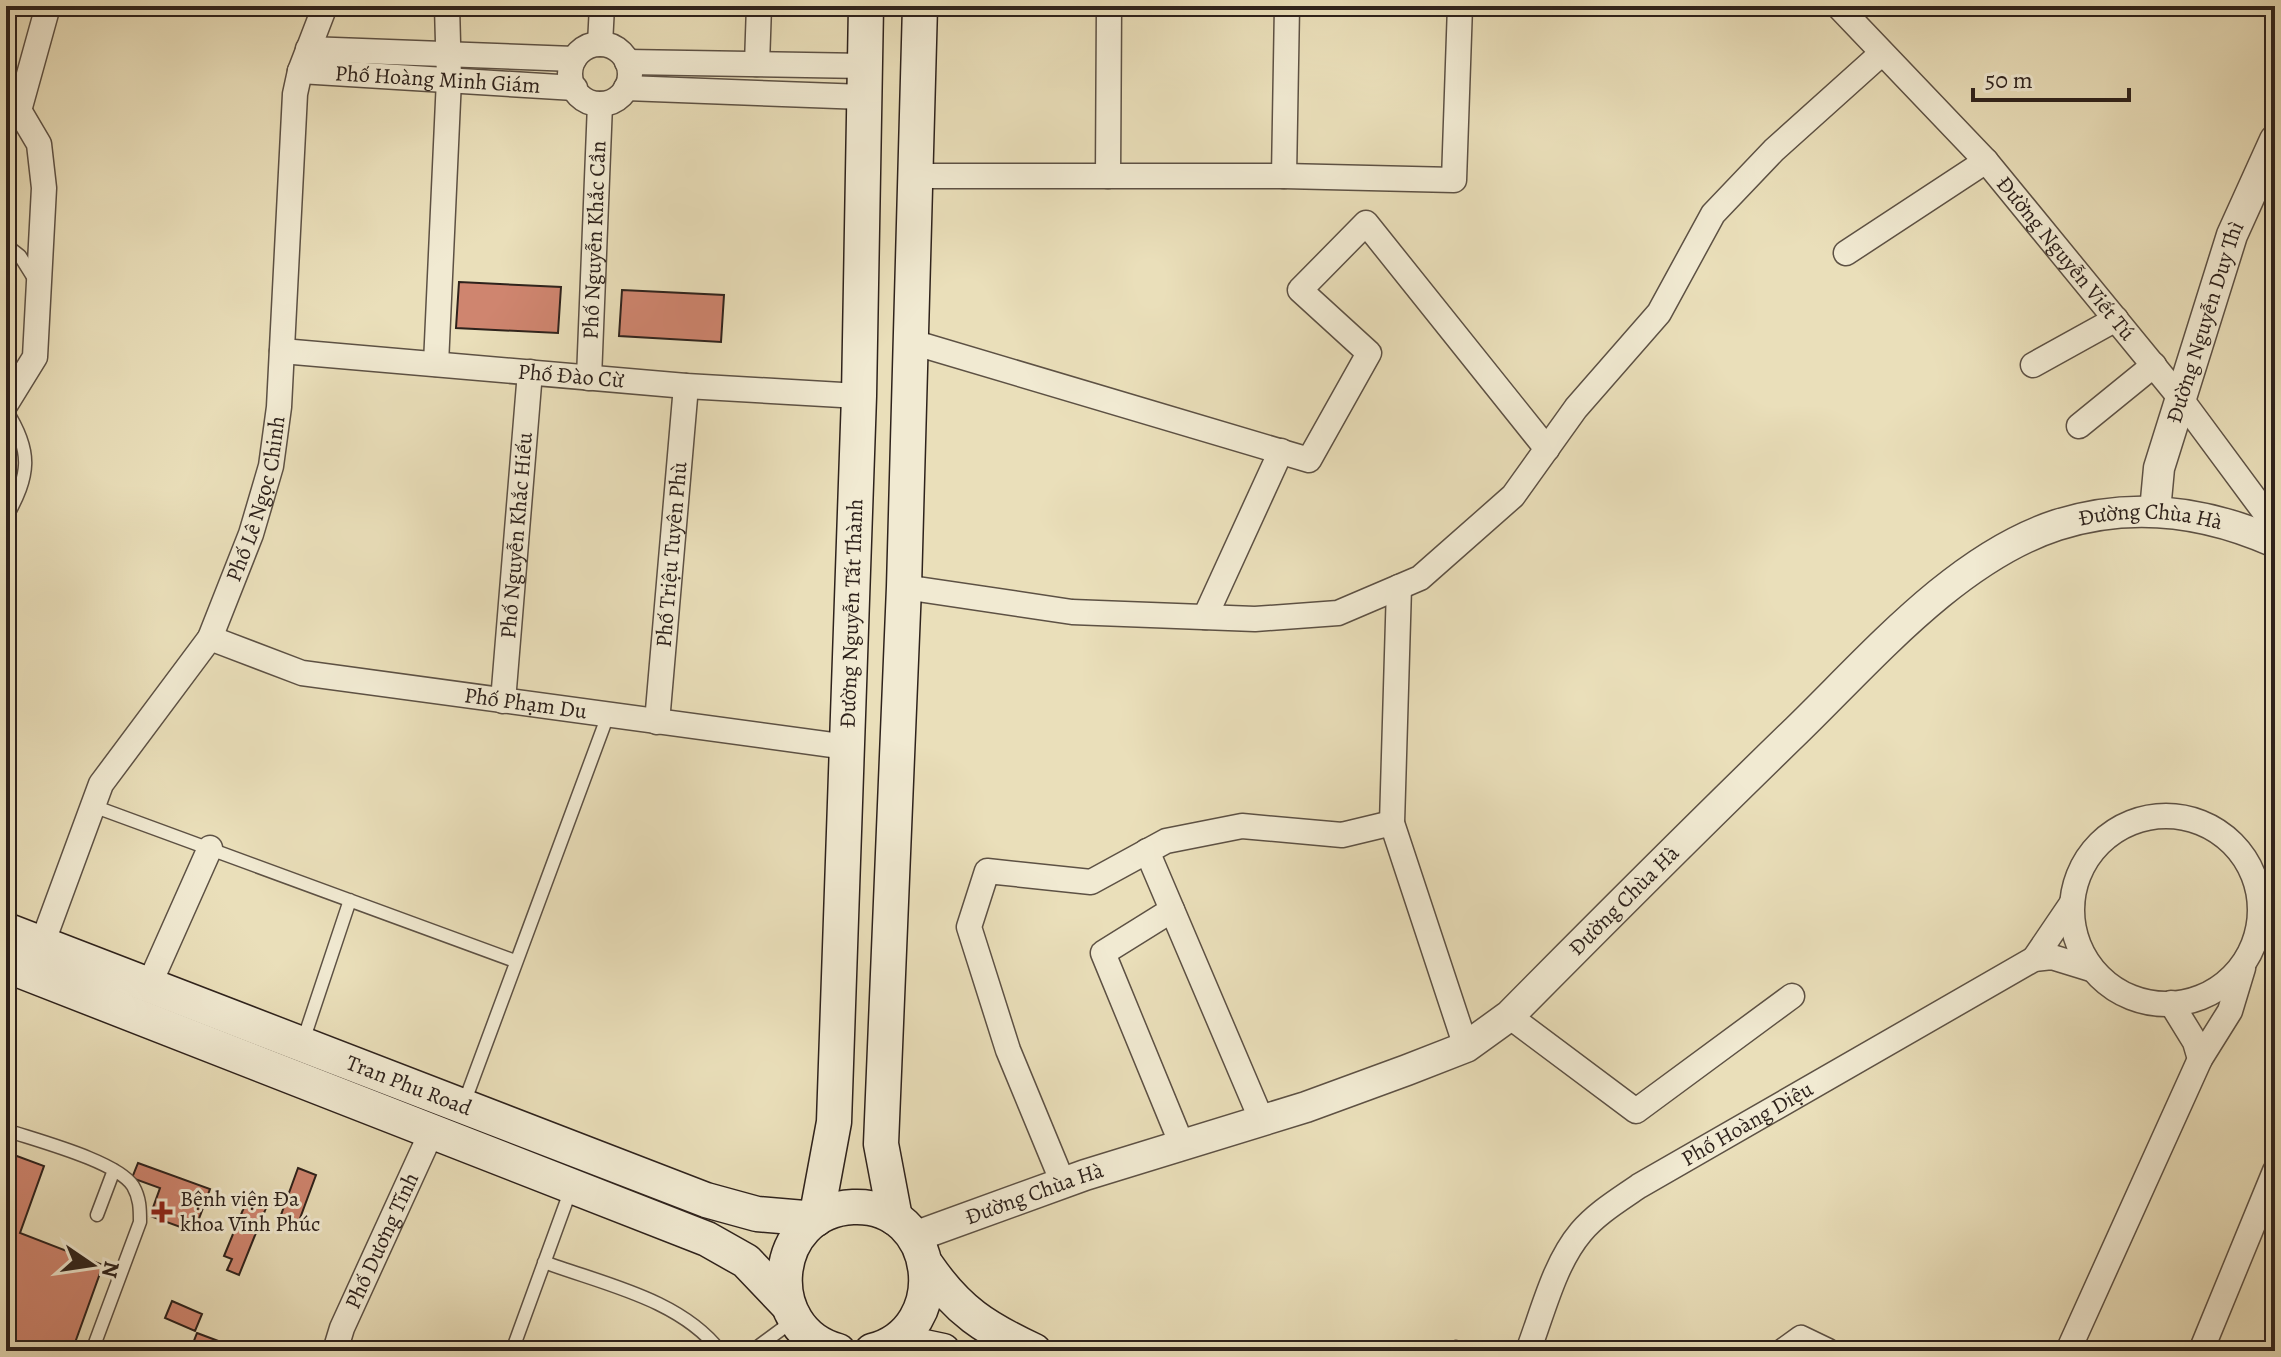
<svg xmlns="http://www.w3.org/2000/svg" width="2281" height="1357" font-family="Alegreya,serif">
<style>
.building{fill:#cf856f;stroke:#2e221c;stroke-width:2}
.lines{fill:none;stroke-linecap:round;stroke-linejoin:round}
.service-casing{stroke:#5d5144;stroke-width:15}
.minor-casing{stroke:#5d5144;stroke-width:27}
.tertiary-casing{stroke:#5d5144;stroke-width:33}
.secondary-casing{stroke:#2e221c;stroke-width:37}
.service{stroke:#f1ead2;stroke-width:12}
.minor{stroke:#f1ead2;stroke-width:24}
.tertiary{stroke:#f1ead2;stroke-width:30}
.secondary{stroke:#f1ead2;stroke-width:34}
.poi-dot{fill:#8f2418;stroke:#f1ead2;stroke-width:3}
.labels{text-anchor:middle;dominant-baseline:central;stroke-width:6;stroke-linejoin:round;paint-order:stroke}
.street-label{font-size:22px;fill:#2e221c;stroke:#f1ead2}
.poi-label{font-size:22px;fill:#2e221c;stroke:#f1ead2;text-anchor:start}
</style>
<rect width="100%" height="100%" fill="#eadfba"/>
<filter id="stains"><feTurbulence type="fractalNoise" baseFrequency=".0025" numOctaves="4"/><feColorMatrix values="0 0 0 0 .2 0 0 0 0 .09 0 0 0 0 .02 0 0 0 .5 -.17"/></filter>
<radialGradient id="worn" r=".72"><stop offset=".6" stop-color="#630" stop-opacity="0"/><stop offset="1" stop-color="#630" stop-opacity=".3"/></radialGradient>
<path class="building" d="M459 282 561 287 558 333 456 328Z
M622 290 724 295 721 342 619 336Z
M6 1152 44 1166 20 1233 103 1265 72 1351H6Z
M138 1163 210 1189 194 1232 150 1216 160 1188 132 1178Z
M298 1168 316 1175 299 1221 281 1215Z
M249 1195 268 1203 239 1275 227 1270 232 1259 224 1256Z
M172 1301 202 1314 195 1331 165 1318Z
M197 1333 245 1351H190Z"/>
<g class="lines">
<g class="service-casing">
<path id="service" d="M6 245 20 256 35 280
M6 410C33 452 30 475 6 518
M93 806 515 961
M303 1041 350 900
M463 1106 608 715
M6 1130C35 1140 117 1161 133 1186 140 1198 140 1209 140 1222L92 1351
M97 1215 114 1170
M544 1262C603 1284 680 1299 720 1351
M1456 1347 1467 1351
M512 1351 571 1189
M752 1351 794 1320"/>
</g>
<g class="minor-casing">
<g id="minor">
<path id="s1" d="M1838 6 1986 161 2181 399 2275 526"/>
<path d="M600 44 602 6"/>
<circle cx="600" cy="74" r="30"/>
<path d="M308 49 574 59"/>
<path d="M627 62 865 66"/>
<path d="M757 64 759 6"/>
<path id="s2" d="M300 71 575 88"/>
<path d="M6 88 39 144 44 188 35 357 6 404"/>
<path d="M626 88 864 97"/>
<path d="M20 107 48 6"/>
<path d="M917 176H1284L1454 180 1460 6"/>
<path d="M1108 176 1109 6"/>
<path d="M1284 176 1287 6"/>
<path d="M1846 253 1986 161"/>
<path d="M912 342 1309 460 1369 353 1300 290 1366 223 1547 449"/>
<path id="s3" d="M282 351 686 386 859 396"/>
<path d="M436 364 449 79 447 6"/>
<path d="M2033 365 2116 319"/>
<path id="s4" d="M589 378 600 104"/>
<path d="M2079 426 2154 365"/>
<path d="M904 587 1072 612 1255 619 1338 613 1420 578 1513 496 1576 408 1659 313 1713 214 1774 150 1882 53"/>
<path d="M1399 587 1392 823 1466 1047"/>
<path d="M1205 617 1281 451"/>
<path id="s5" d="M210 638 302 673 847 747"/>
<path id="s6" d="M503 701 530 372"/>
<path id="s7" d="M657 722 686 386"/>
<circle cx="2166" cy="910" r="94"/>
<path d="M1147 851 1262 1121"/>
<path d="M1172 910 1103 953 1182 1145"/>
<path id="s8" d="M42 944 101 784 210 638 251 534 271 466 279 407 295 94 300 71 325 6"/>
<path d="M2034 959 2072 903"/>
<path d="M149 985 210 848"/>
<path d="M2171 1003 2195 1042 2200 1059"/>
<path d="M1509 1016 1636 1111 1792 996"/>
<path d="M1063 1183 1008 1050 969 927 987 871 1091 882 1166 841 1242 826 1342 835 1392 823"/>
<path id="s9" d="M335 1351 342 1328 432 1131"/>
<path id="s10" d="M1528 1351C1543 1312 1554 1264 1581 1232 1597 1213 1619 1200 1639 1186L2034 959 2052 957 2091 969"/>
<path d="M1783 1351 1801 1338 1828 1351"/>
<path d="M2068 1351 2200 1059 2230 1011 2243 968"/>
<path d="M2201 1351 2275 1171"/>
</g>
</g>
<g class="tertiary-casing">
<g id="tertiary">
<path id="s11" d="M2155 511 2159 468 2232 235 2275 140"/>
<path id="s12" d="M914 1237 1085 1175 1306 1107 1407 1070 1466 1047 1509 1016C1604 920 1700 824 1797 730 1872 657 1956 558 2057 525 2132 501 2205 511 2275 542"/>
</g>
</g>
<g class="secondary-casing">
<g id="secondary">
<path id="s13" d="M6 930 706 1200 757 1214 816 1219 834 1122 859 396 866 6"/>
<path d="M6 965 707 1239 746 1261 786 1303"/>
<path d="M895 1218 881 1144 904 587 920 6"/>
<path d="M927 1266C958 1311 985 1328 1034 1351"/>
<path d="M838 1351C760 1330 770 1211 853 1207 939 1203 954 1330 872 1351"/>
<path d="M895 1351 896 1341 943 1351"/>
</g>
</g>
<use href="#service" class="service"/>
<use href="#minor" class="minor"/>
<use href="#tertiary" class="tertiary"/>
<use href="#secondary" class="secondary"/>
</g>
<path class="poi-dot" d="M158 1200h8v8h8v8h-8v8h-8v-8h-8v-8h8z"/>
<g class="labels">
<g class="street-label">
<text stroke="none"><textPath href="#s2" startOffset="138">Phố Hoàng Minh Giám</textPath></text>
<text stroke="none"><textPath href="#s4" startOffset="138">Phố Nguyễn Khắc Cần</textPath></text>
<text stroke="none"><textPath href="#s1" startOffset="340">Đường Nguyễn Viết Tú</textPath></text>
<text stroke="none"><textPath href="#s11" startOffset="196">Đường Nguyễn Duy Thì</textPath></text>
<text stroke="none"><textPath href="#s3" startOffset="290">Phố Đào Cừ</textPath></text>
<text stroke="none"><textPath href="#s8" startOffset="500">Phố Lê Ngọc Chinh</textPath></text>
<text stroke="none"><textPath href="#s12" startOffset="1472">Đường Chùa Hà</textPath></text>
<text stroke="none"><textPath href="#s6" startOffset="166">Phố Nguyễn Khắc Hiếu</textPath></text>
<text stroke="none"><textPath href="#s7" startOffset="168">Phố Triệu Tuyên Phù</textPath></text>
<text stroke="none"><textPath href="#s13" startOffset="1470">Đường Nguyễn Tất Thành</textPath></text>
<text stroke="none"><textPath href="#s5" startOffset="324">Phố Phạm Du</textPath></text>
<text stroke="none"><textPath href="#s12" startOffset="800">Đường Chùa Hà</textPath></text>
<text stroke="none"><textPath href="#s13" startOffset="432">Tran Phu Road</textPath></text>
<text stroke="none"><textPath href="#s10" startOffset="330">Phố Hoàng Diệu</textPath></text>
<text stroke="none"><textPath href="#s12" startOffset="128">Đường Chùa Hà</textPath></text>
<text stroke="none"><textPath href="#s9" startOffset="120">Phố Dương Tĩnh</textPath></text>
</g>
<g class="poi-label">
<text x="180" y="1199">Bệnh viện Đa<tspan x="180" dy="25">khoa Vĩnh Phúc</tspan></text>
</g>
</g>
<rect width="2281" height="1357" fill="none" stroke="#eadfba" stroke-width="32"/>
<rect x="8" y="8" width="2265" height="1341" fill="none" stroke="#2e221c" stroke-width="4"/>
<rect x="16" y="16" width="2249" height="1325" fill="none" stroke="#2e221c" stroke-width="2"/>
<g transform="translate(92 1265) rotate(103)" stroke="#f1ead2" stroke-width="6" paint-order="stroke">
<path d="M0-6L14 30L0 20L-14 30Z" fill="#2e221c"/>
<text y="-12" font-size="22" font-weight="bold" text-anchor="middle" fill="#2e221c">N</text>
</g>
<path d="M1973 88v12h156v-12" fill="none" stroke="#2e221c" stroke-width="4"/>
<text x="1985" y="88" font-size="24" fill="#2e221c" stroke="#f1ead2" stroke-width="6" paint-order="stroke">50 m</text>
<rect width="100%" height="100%" filter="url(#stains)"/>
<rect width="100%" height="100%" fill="url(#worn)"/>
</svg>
